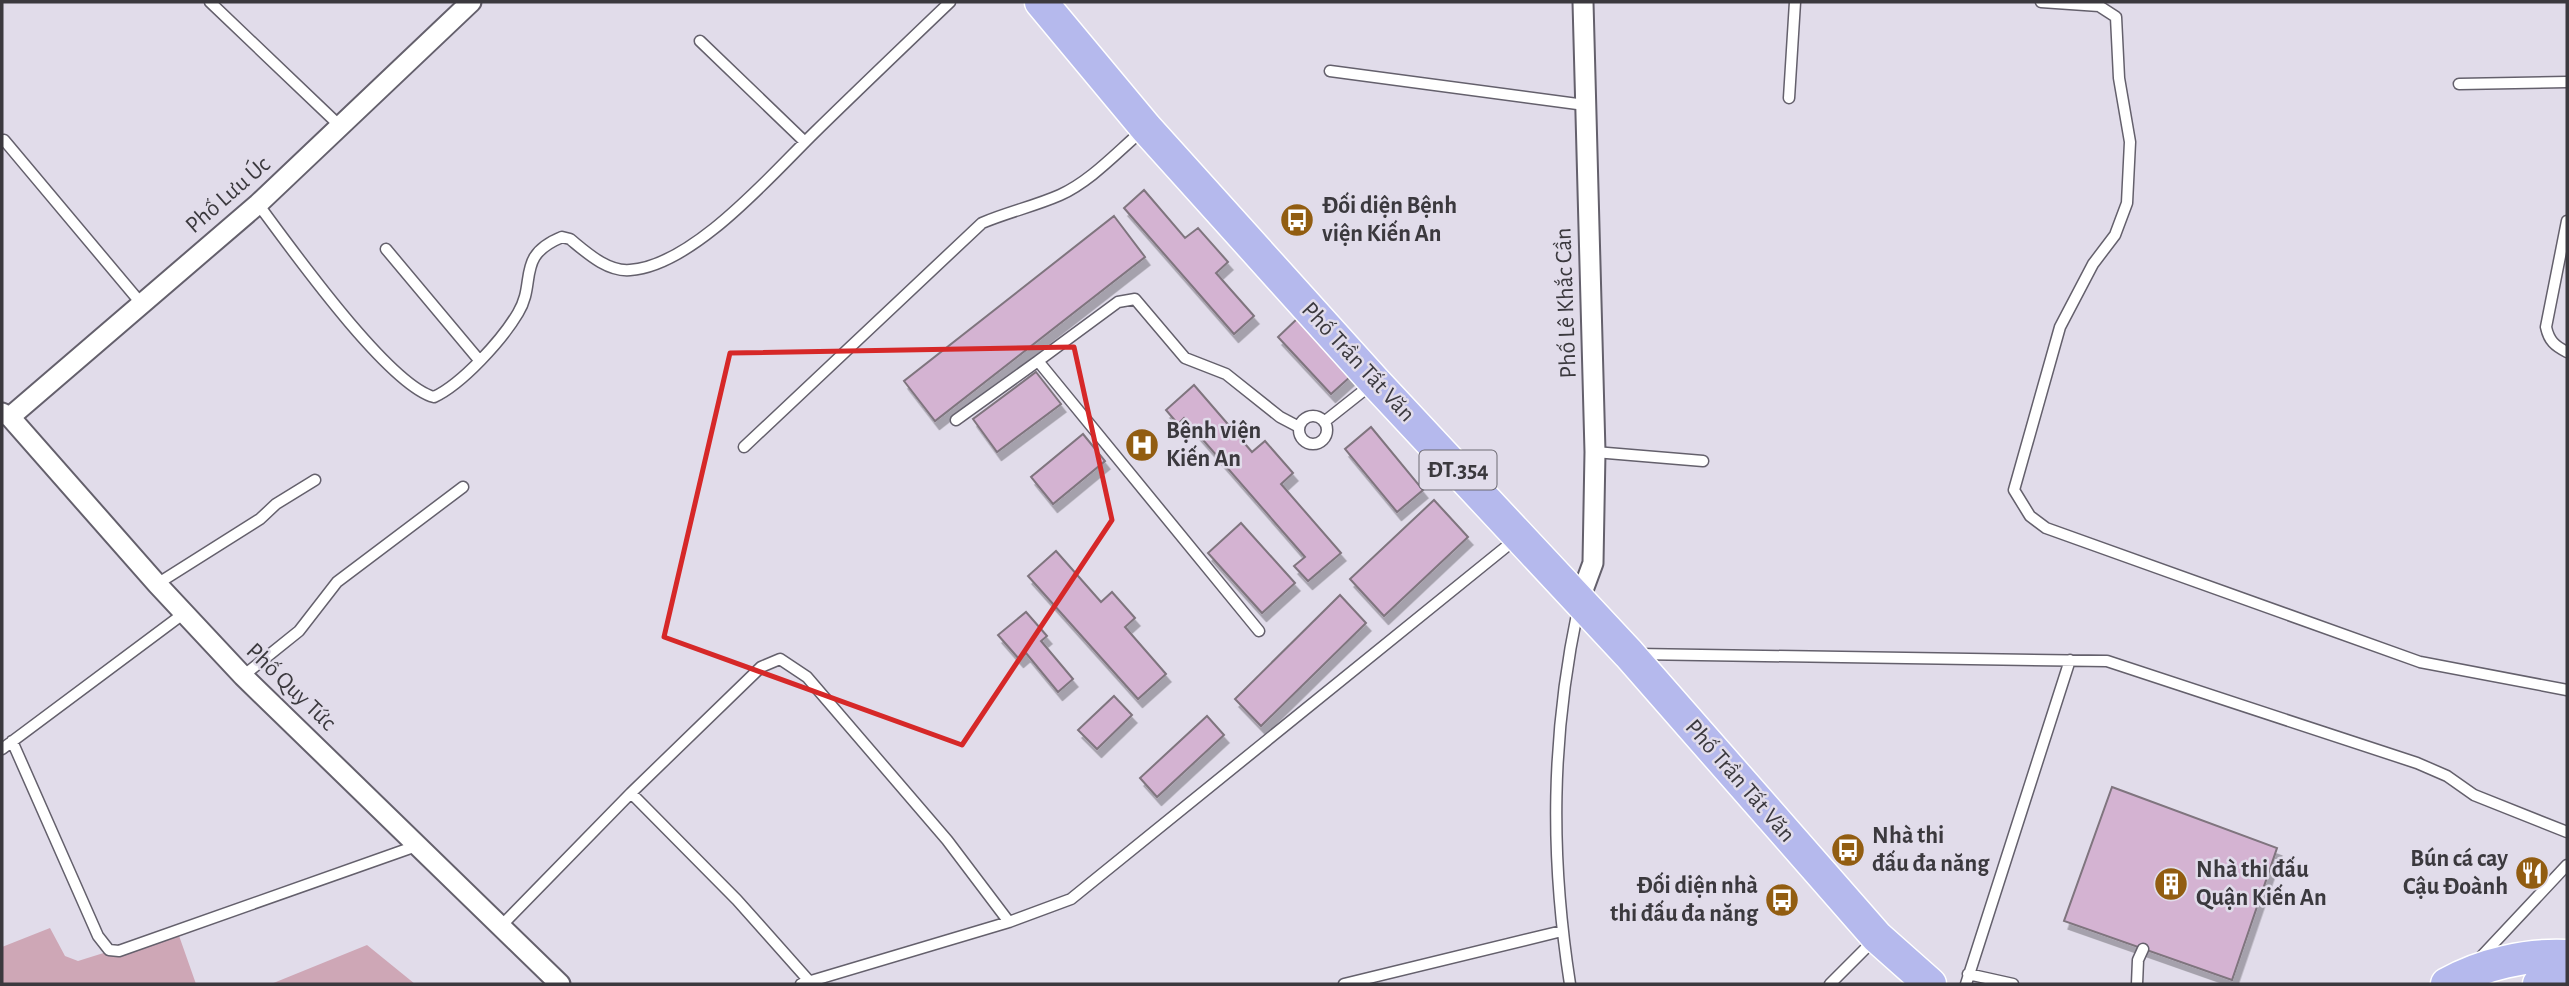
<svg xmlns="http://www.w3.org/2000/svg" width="2569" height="986" font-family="'Alegreya Sans',sans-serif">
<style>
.green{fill:#cea7b6}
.building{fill:#d4b3d2;stroke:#7f747e;stroke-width:2;filter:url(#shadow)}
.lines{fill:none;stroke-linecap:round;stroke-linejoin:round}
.service-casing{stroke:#64606c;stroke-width:13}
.minor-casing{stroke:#64606c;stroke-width:23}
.primary-casing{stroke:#fff;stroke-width:35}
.service{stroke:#fff;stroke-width:10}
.minor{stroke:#fff;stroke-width:19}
.primary{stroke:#b5b9ed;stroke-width:32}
.marked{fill:none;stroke:#d62828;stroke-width:5;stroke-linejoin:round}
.labels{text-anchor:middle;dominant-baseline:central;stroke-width:5;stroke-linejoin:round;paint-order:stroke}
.shield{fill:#e1dcea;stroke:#6d6a72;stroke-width:2}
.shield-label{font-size:23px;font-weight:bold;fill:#3b393e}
.street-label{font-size:24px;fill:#3b393e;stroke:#e1dcea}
.poi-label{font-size:24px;font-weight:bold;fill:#3b393e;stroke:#e1dcea;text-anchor:start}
</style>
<defs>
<filter id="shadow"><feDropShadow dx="4.5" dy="8" stdDeviation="0" flood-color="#0004"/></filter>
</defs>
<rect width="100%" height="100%" fill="#e1dcea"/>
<path class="green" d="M50 928 65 956 78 961 177 930 196 984H2V947Z
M367 945 415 984H271Z"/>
<path class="building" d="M1144 190 1185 238 1198 228 1228 262 1216 273 1254 316 1234 334 1124 208Z
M1114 216 1145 257 935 421 904 381Z
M1298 318 1351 376 1331 394 1278 337Z
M1036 372 1061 404 997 452 973 419Z
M1194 385 1252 452 1265 441 1293 473 1281 484 1341 553 1308 581 1294 566 1305 557 1184 418 1178 424 1166 410Z
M1371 427 1423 490 1397 512 1345 449Z
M1083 434 1105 461 1053 504 1031 477Z
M1434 500 1468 537 1384 616 1350 579Z
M1241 523 1295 583 1262 613 1208 553Z
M1056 551 1101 602 1112 592 1135 618 1125 627 1166 674 1138 699 1028 576Z
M1340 595 1366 623 1261 726 1235 699Z
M1026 612 1047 636 1041 641 1073 679 1058 692 1026 653 1019 659 998 635Z
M1114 696 1132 715 1097 749 1078 730Z
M1207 716 1224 735 1157 797 1140 778Z
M2112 787 2277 848 2232 980 2064 921Z"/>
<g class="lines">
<g class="service-casing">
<path id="service" d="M210 2 340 126
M2041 2 2099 6 2116 17 2119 78 2130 142 2127 203 2115 235 2093 264 2060 327 2014 490 2030 516 2046 528 2420 662 2567 690
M700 41 805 142
M1330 71 1585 105
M2459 84 2567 82
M1789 98 1795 2
M4 140 140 302
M258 204C290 247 388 385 434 397 462 384 502 340 518 313 537 282 515 256 562 237L570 239C586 252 607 272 630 270 693 266 772 174 815 132 860 88 905 45 950 2
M2567 221 2546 327C2549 341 2555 346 2567 352
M386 249 479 360
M1299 430a14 14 0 1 1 28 0a14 14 0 1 1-28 0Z
M956 420 1038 361
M1324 422 1372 384
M744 447 982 223C1008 212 1035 206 1060 195 1091 181 1117 152 1143 130
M1595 452 1703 461
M157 584 260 519 276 504 315 480
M1259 631 1038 361 1118 302 1135 299 1185 358 1226 374 1280 417 1299 427
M1637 654 2107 661 2417 763 2447 776 2474 795 2567 832
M243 676 299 631 337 582 463 487
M12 741 98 936 109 950 119 951 419 845
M2 749 183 614
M631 793 737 900 810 982
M501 926 631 793 761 667 780 659 807 677 947 840 1009 922
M2479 959 2567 865
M1968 974 2013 984
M801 984 1009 922 1071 899 1517 538
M1344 984 1562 931
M1570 984C1550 856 1551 737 1578 609
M1830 984 1874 940
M1966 984 2070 660
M2137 984 2138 960 2143 949"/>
</g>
<g class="minor-casing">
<path id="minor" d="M2 413 10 417 157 584 243 676 560 984
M10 417 258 204 471 2
M1579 601 1593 563 1595 452 1583 2"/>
</g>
<g class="primary-casing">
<path id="primary" d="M1041 2 1146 128 1375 382 1629 654 1877 937 1930 984
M2447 984C2482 964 2528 954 2567 956
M2539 984 2567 968"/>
</g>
<use href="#service" class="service"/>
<use href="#minor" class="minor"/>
<use href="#primary" class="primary"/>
</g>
<path class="marked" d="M1074 347 1112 520 962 745 664 637 730 353Z"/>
<defs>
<g id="bus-disc" transform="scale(1.75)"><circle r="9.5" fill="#925d11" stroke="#e1dcea"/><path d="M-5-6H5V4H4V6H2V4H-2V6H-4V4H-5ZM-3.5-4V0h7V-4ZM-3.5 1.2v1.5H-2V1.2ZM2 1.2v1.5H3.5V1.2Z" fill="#fff"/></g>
<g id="hospital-disc" transform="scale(1.75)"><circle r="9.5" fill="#925d11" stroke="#e1dcea"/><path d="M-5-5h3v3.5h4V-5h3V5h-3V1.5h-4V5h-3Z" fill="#fff"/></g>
<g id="restaurant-disc" transform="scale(1.75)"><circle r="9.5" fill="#925d11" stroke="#e1dcea"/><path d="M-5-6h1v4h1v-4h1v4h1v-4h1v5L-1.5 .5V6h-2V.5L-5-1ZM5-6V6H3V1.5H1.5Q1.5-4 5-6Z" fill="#fff"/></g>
<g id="building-disc" transform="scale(1.75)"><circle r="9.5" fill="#925d11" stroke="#e1dcea"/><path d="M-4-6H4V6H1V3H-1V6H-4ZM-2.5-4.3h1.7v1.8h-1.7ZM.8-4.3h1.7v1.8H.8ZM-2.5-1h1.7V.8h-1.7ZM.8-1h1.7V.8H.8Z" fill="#fff"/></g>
</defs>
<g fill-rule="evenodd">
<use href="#bus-disc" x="1297" y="220"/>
<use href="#hospital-disc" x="1142" y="445"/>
<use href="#bus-disc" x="1848" y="850"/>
<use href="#restaurant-disc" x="2532" y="873"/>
<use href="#building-disc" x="2171" y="884"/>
<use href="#bus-disc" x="1782" y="900"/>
</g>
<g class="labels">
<rect class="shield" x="1419.5" y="450.5" width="77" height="39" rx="5"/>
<g class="shield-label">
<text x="1458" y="470">ĐT.354</text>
</g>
<g class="street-label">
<text transform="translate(228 195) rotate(-41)">Phố Lưu Úc</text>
<text transform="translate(1566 303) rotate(-92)">Phố Lê Khắc Cần</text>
<text transform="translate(1358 362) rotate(47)">Phố Trần Tất Văn</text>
<text transform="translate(291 687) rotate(44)">Phố Quy Tức</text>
<text transform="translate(1740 781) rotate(49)">Phố Trần Tất Văn</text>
</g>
<g class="poi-label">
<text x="1322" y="206">Đối diện Bệnh<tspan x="1322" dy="28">viện Kiến An</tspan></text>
<text x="1166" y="431">Bệnh viện<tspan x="1166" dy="28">Kiến An</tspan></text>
<text x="1872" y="836">Nhà thi<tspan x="1872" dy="28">đấu đa năng</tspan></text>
<text x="2508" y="859" text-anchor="end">Bún cá cay<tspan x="2508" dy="28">Cậu Đoành</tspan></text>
<text x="2196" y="870">Nhà thi đấu<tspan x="2196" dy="28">Quận Kiến An</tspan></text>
<text x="1758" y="886" text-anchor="end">Đối diện nhà<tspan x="1758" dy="28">thi đấu đa năng</tspan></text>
</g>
</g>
<rect width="2569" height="986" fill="none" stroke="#3b393e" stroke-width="7"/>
</svg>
